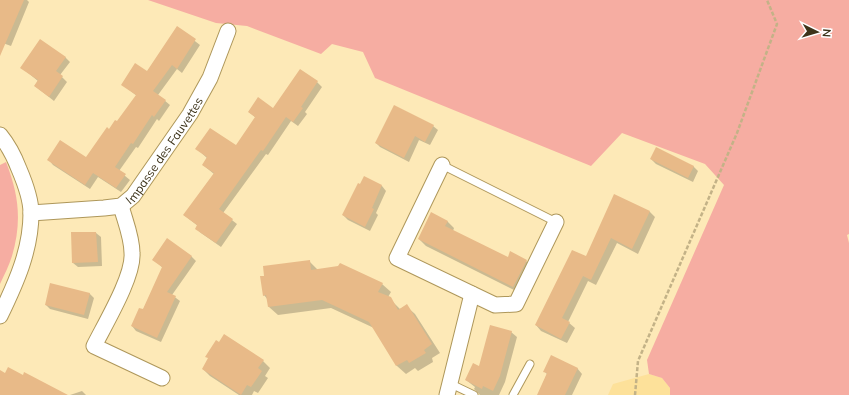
<svg xmlns="http://www.w3.org/2000/svg" width="849" height="395" font-family="Mulish,sans-serif">
<style>
.built{fill:#fde19a}
.green{fill:#f6ada2}
.shadow{fill:#0003}
.building{fill:#e8ba88}
.lines{fill:none;stroke-linecap:round;stroke-linejoin:round}
.lane-casing{stroke:#ae975a;stroke-width:9}
.street-casing{stroke:#ae975a;stroke-width:17}
.path{stroke:#c3b287;stroke-width:2.5;stroke-dasharray:4 2;stroke-linecap:butt}
.lane{stroke:#fff;stroke-width:7}
.street{stroke:#fff;stroke-width:15}
.labels{text-anchor:middle;dominant-baseline:central;stroke-width:4;stroke-linejoin:round;paint-order:stroke}
.street-label{font-size:12px;fill:#3d331a;stroke:#fff}
</style>
<rect width="100%" height="100%" fill="#fde9b7"/>
<path class="built" d="M649 374 662 378 670 388V395H608L613 384Z"/>
<path class="green" d="M148 0H849V234L847 235 849 243V395H670V388L662 378 649 374 647 360 724 185 705 164 622 133 591 166 375 78 363 52 332 44 321 54 247 26 216 23Z
M6 162C19 195 22 222 12 256 9 266 4 275 0 284V165Z"/>
<path class="shadow" d="M0 0H27L29 2 11 46 0 42Z
M178 28 200 45 182 73 177 69 158 95 170 105 159 121 157 119 138 148 136 147 119 171 130 180 121 192 98 177 90 189 53 165 49 160 86 158 117 123 137 96 123 85 147 72Z
M65 57 70 62 60 75 67 82 54 101 35 86 38 81 22 68Z
M317 82 322 87 305 112 307 114 298 126 291 121 268 155 266 154 223 213 237 224 221 247 201 233 196 228 198 226 184 215 214 174 203 165 207 158 197 149 236 146 256 118 249 112 274 109Z
M433 126 438 130 430 145 419 140 409 162 380 147 376 143Z
M651 159 693 166 698 171 693 182 656 164Z
M364 178 382 186 386 191 376 213 378 215 370 231 348 220 343 215Z
M615 196 650 212 655 217 638 254 617 243 596 285 588 281 568 322 575 328 567 343 541 331 536 325 586 258Z
M447 221 454 228 453 231 508 258 526 261 533 267 520 293 426 246 419 239Z
M96 233 101 237 102 266 78 267 73 263Z
M191 256 196 261 172 295 180 301 161 342 136 331 132 326 143 310 163 268 153 259Z
M309 261 318 270 382 284 391 292 388 297 400 309 406 306 415 314 440 353 432 358 433 362 418 371 415 368 406 374 397 366 374 328 331 308 278 315 269 307 268 300 264 295Z
M89 293 94 298 88 319 50 309 46 305Z
M511 332 517 337 505 382 499 395H480L474 389 475 387 466 380 480 367Z
M209 359 263 361 270 368 265 376 268 378 258 393 254 391 252 395H239L210 376 203 369Z
M577 368 582 374 572 395H538L547 374 544 371Z
M82 391 86 395H70Z"/>
<path class="building" d="M0 0H24L0 56Z
M177 26 196 39 177 69 172 65 153 91 166 100 154 117 152 115 133 144 131 143 115 167 126 174 116 188 93 173 85 185 47 160 60 140 86 157 107 127 109 129 115 120 117 121 136 95 121 85 135 63 147 71Z
M40 39 66 57 56 71 63 76 49 97 34 86 38 80 20 68Z
M300 69 318 81 301 107 303 108 293 122 286 117 263 151 261 150 219 209 233 219 216 243 195 229 197 225 183 215 214 173 202 165 207 157 195 149 210 128 236 145 255 117 248 112 258 97 273 108Z
M394 105 434 125 425 142 415 136 404 158 375 143Z
M656 147 694 166 688 178 650 159Z
M364 176 382 185 372 208 374 209 365 227 342 215 358 183 360 184Z
M614 194 650 211 632 249 611 238 591 280 583 276 562 318 570 322 561 339 535 325 572 250 586 256Z
M431 212 448 221 445 226 508 257 510 251 527 260 513 287 418 239Z
M71 232H96L98 262 72 263Z
M167 238 192 256 167 292 176 296 157 338 131 326 139 308 143 309 162 267 152 260Z
M310 260 311 270 338 266 340 263 383 283 378 292 391 297 398 310 407 304 432 344 424 350 426 353 409 363 407 360 396 366 369 322 322 300 268 307 266 295 263 296 260 276H264L263 266Z
M50 283 90 293 84 315 45 305Z
M490 325 512 331 500 376 493 391 483 386 482 389 465 380 473 363 479 366Z
M224 334 264 360 258 368 262 371 251 387 247 385 241 395 202 369 208 358 205 357 216 340 219 342Z
M551 355 578 368 565 395H537L547 373 543 372Z
M8 367 23 375 24 372 68 395H0V370L5 373Z"/>
<g class="lines">
<g class="lane-casing">
<path id="lane" d="M442 165 556 222
M451 384 474 395
M513 395 530 364"/>
</g>
<g class="street-casing">
<g id="street">
<path d="M0 135C9 146 14 156 19 169 25 183 31 199 31 213 31 250 16 283 0 316"/>
<path d="M442 165 397 258 495 305 516 304 556 222"/>
<path d="M121 206C125 221 132 237 132 253 134 276 105 324 94 346L162 378"/>
<path id="s1" d="M31 213 104 208 121 206 133 196 190 114 210 78 228 31"/>
<path d="M447 395 472 294"/>
</g>
</g>
<path class="path" d="M635 395 638 361 737 133 777 24 767 0"/>
<use href="#lane" class="lane"/>
<use href="#street" class="street"/>
</g>
<g class="labels">
<g class="street-label">
<text stroke="none"><textPath href="#s1" startOffset="161">Impasse des Fauvettes</textPath></text>
</g>
</g>
<g transform="translate(817 32) rotate(95)" stroke="#ffffff" stroke-width="3" paint-order="stroke">
<path d="M0-3L7 15L0 10L-7 15Z" fill="#3d331a"/>
<text y="-6" font-size="11" font-weight="bold" text-anchor="middle" fill="#3d331a">N</text>
</g>
</svg>
